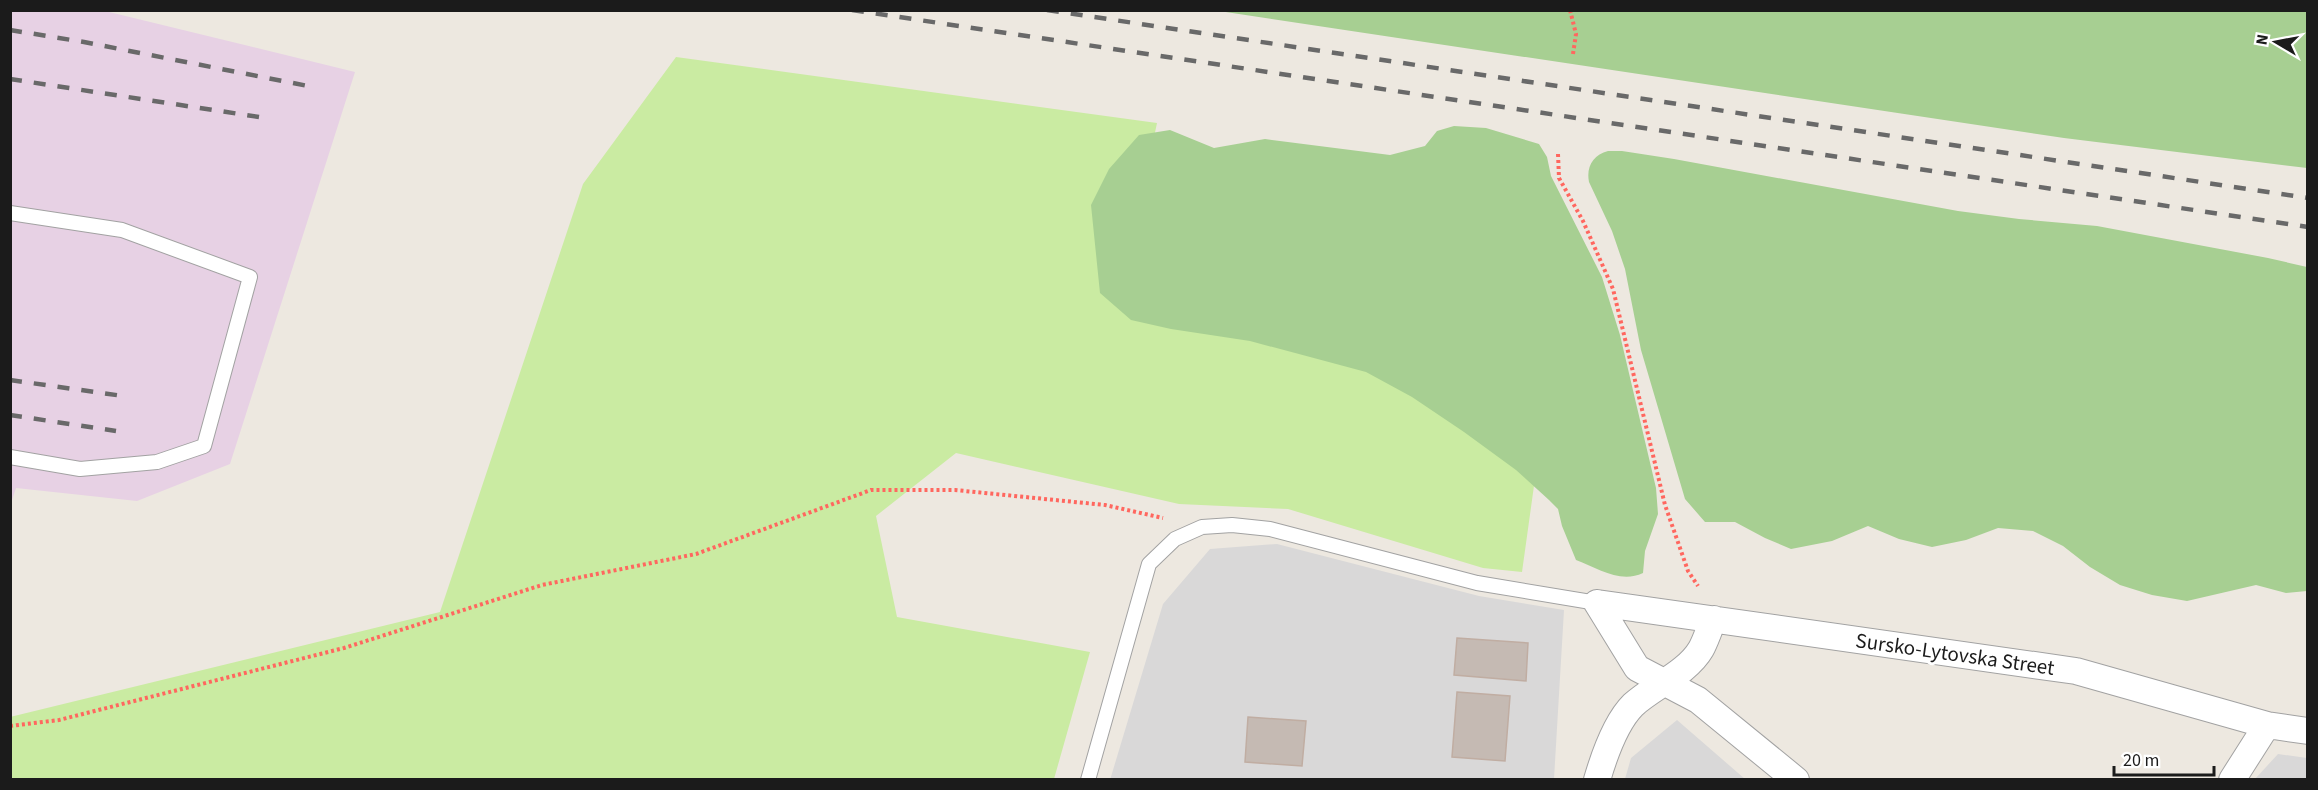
<svg xmlns="http://www.w3.org/2000/svg" width="2318" height="790" font-family="'Source Sans 3',sans-serif">
<style>
.residential{fill:#d9d8d8}
.industrial{fill:#e7d1e4}
.grass{fill:#caeba2}
.forest{fill:#a7cf92}
.building{fill:#c5bab3;stroke:#c0ada2;stroke-width:1.5}
.lines{fill:none;stroke-linecap:round;stroke-linejoin:round}
.service-casing{stroke:#a2a2a2;stroke-width:16}
.minor-casing{stroke:#a2a2a2;stroke-width:28}
.path{stroke:#ff675f;stroke-width:4;stroke-dasharray:3 3;stroke-linecap:butt}
.service{stroke:#fff;stroke-width:14}
.minor{stroke:#fff;stroke-width:26}
.rail{stroke:#696969;stroke-width:4.5;stroke-dasharray:12 12;stroke-linecap:butt}
.labels{text-anchor:middle;dominant-baseline:central;stroke-width:6;stroke-linejoin:round;paint-order:stroke}
.street-label{font-size:21px;fill:#1b1b1b;stroke:#fff}
</style>
<rect width="100%" height="100%" fill="#ede8e0"/>
<path class="residential" d="M1277 544 1479 596 1564 610 1554 779 1110 780 1163 604 1210 549Z
M1677 720 1745 779H1625L1631 758Z
M2278 754 2307 758V779H2255Z"/>
<path class="industrial" d="M11 11H105L355 72 230 464 137 501 16 488 11 503Z"/>
<path class="grass" d="M676 57 1157 123 1120 299 1318 337 1538 457 1522 572 1483 568 1288 509 1179 504 956 453 876 516 897 617 1090 652 1054 779H11L10 717 440 612 583 184Z"/>
<path class="forest" d="M1219 11H2307V168L2064 138Z
M1454 126 1486 128 1539 144 1547 157 1551 176 1602 277 1620 335 1656 488 1658 514 1645 551 1643 573C1620 584 1598 568 1576 560L1562 526 1558 509 1549 500 1516 470 1464 432 1412 397 1366 372 1250 341 1171 329 1131 320 1100 293 1091 205 1109 169 1139 135 1170 130 1214 148 1265 139 1390 155 1425 146 1437 131Z
M1608 151H1622L1674 159 1958 211 2019 219 2097 226 2268 258 2307 267V591L2286 593 2256 585 2187 601 2152 595 2120 585 2090 567 2063 546 2033 531 1998 528 1966 540 1932 547 1899 539 1868 526 1832 541 1791 549 1765 538 1735 522H1705L1685 499 1641 350 1625 269 1612 231 1589 182C1586 167 1593 155 1608 151Z"/>
<path class="building" d="M1457 638 1528 643 1526 681 1454 675Z
M1457 692 1510 696 1505 761 1452 757Z
M1248 717 1306 721 1302 766 1245 762Z"/>
<g class="lines">
<g class="service-casing">
<path id="service" d="M10 213 122 230 250 277 204 446 157 462 80 469 10 457
M1088 780 1149 564 1175 539 1202 527 1232 525 1270 529 1477 583 1597 603"/>
</g>
<g class="minor-casing">
<path id="minor" d="M1597 603 2076 671 2267 725 2308 731
M1597 603 1637 668 1698 700 1796 780
M1597 780C1604 756 1616 722 1633 705 1654 686 1687 673 1701 649 1706 640 1709 629 1714 619
M2232 780 2267 725"/>
</g>
<path class="path" d="M1570 10 1576 34 1573 54
M1558 154 1559 178 1583 221 1613 289 1665 505 1688 571 1698 586
M10 726 59 720 344 648 542 585 696 554 871 490H955L1105 505 1163 518"/>
<use href="#service" class="service"/>
<use href="#minor" class="minor"/>
<path class="rail" d="M852 10 2308 227
M1047 10 2308 198
M10 30 84 42 313 87
M10 79 259 117
M10 380 123 396
M10 415 116 431"/>
</g>
<g class="labels">
<g class="street-label">
<text transform="translate(1955 654) rotate(8)">Sursko-Lytovska Street</text>
</g>
</g>
<rect width="2318" height="790" fill="none" stroke="#1b1b1b" stroke-width="24"/>
<g transform="translate(2276 42) rotate(280)" stroke="#ffffff" stroke-width="4.5" paint-order="stroke">
<path d="M0-4.5L10 22L0 15L-10 22Z" fill="#1b1b1b"/>
<text y="-9" font-size="16" font-weight="bold" text-anchor="middle" fill="#1b1b1b">N</text>
</g>
<path d="M2114 766v9h100v-9" fill="none" stroke="#1b1b1b" stroke-width="3"/>
<text x="2123" y="766" font-size="18" fill="#1b1b1b" stroke="#ffffff" stroke-width="4.5" paint-order="stroke">20 m</text>
</svg>
